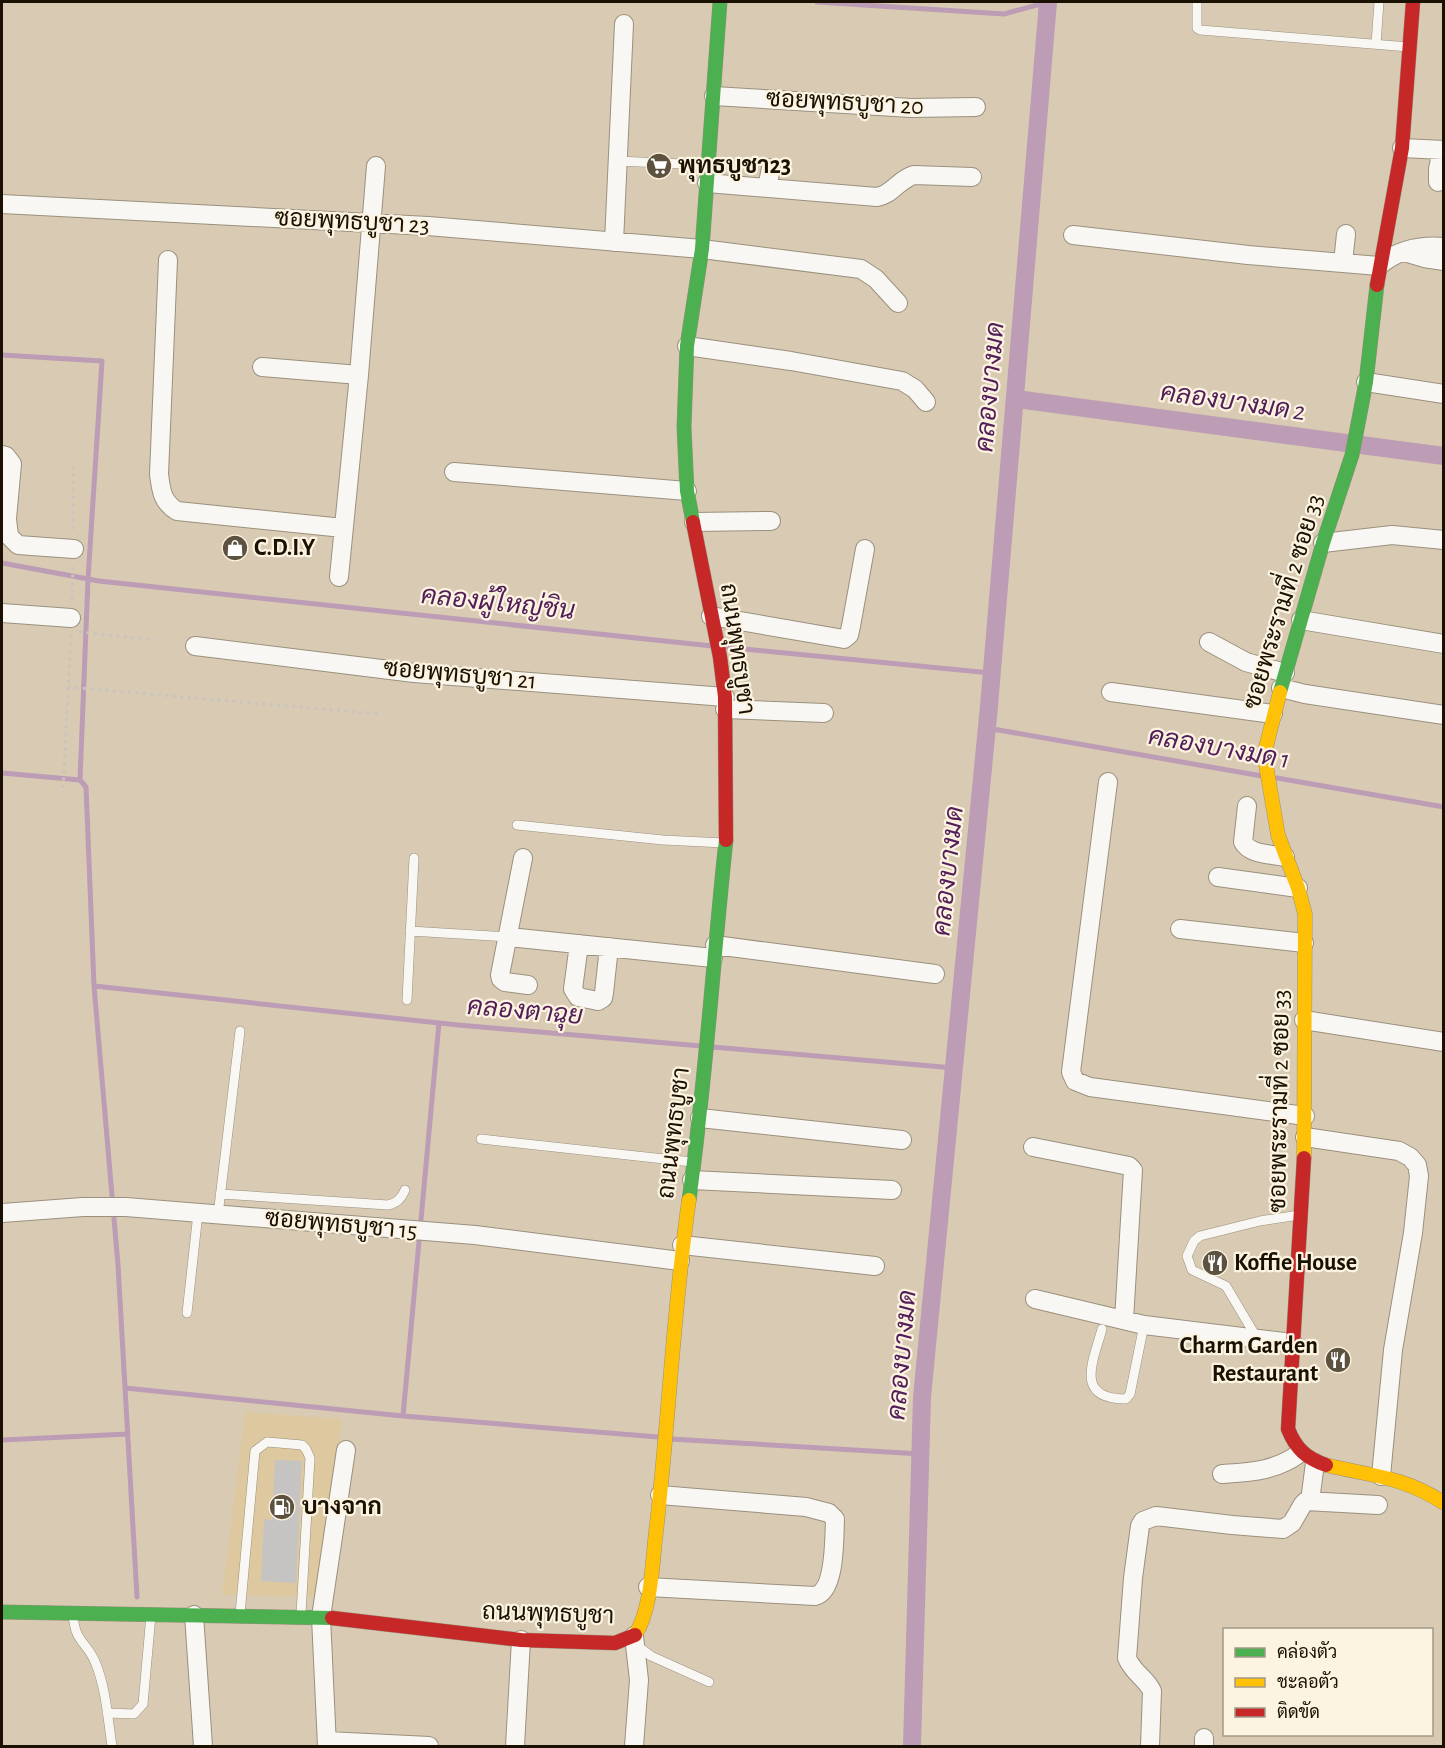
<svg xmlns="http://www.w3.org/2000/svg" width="1445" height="1748" font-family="'Alegreya Sans',Sarabun,sans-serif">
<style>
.built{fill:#ddc8a0}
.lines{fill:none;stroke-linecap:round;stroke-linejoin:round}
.stream{stroke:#bd9cb5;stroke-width:5}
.canal{stroke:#bd9cb5;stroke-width:18}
.building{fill:#c6c4c2}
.lane-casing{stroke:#9a907d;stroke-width:10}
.street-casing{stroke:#9a907d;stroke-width:20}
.fast-casing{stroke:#9a907d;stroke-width:15}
.slow-casing{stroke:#9a907d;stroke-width:15}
.jam-casing{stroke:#9a907d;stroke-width:15}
.path{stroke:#c9c4bd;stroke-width:3;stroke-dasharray:3 4.5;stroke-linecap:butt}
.lane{stroke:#f9f7f4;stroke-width:9}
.street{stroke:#f9f7f4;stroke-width:18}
.fast{stroke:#4caf50;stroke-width:14}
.slow{stroke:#ffc107;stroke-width:14}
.jam{stroke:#c62828;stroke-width:14}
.labels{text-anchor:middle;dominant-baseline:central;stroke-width:4.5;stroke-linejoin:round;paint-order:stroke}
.street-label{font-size:24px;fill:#1a1102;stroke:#fdf3e1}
.poi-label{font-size:24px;font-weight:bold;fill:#1a1102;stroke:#fdf3e1;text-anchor:start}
.water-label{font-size:26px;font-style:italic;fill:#511e58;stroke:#fdf3e1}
</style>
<rect width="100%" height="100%" fill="#d9cbb3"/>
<path class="built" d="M245 1412 342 1419 319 1597 222 1595Z"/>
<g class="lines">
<path class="stream" d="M817 2 1004 14 1048 2
M2 355 102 361 88 579 80 780
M2 563 99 581 712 646
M724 647 991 673
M987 728 1262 776
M2 773 80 780 86 787 94 986 118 1265 137 1597
M1277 778 1444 807
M94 986 458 1025 701 1046
M713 1047 954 1068
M125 1388 403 1416 658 1437
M403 1416 439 1023
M671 1439 921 1454
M2 1440 128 1434"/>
<path class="canal" d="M1016 399 1444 456
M912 1746 922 1397 989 706 1048 2"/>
</g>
<path class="building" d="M275 1460 302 1461 296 1583 261 1581 264 1519 272 1520Z"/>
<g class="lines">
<g class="lane-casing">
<path id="lane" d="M1197 2V28L1200 30 1409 47
M1376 44 1379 2
M617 161 706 165
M517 825 663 840 724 843
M410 931 509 937
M407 1000 414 858
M481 1139 692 1162
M220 1194 388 1205C397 1203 401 1199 405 1190
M218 1215 240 1031
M187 1313 198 1213
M1102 1329C1093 1362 1074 1399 1126 1399L1130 1394 1144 1325
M1258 1340 1226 1286 1192 1270 1187 1256 1194 1241 1200 1236 1260 1221 1299 1215
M73 1614C75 1644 87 1641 96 1664 106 1689 108 1720 112 1746
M240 1614 255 1451 267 1442 302 1445 306 1449 310 1458 301 1614
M636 1645 651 1656 709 1682
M107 1713 134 1714 143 1704 151 1615"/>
</g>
<g class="street-casing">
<path id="street" d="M714 96 911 108 976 107
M1402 148 1444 150
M1438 182V169L1442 150
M707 183 877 197C892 195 899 179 914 175L972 177
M767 188 771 168
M2 204 428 226 702 249 861 269 876 279 898 303
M1073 235 1248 255 1379 266C1397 250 1419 245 1444 247
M614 242 624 24
M1404 252 1424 258 1444 261
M168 260 159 474C161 490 162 502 177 511L343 528
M1343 263 1346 234
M687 346 791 361 902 381 915 389 926 402
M262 367 359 375
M1366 382 1444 394
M2 455 6 456 12 464 7 519 9 536 18 545 74 549
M454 472 687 491
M694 522 771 521
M1323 543 1392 535 1444 540
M339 577 359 375 376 166
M2 613 71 618
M711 616 844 639 849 635 851 626 865 549
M1301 620 1444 644
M1209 642 1246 662 1285 673
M195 646 414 673 725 697
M1281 688 1305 694 1444 715
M1111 692 1273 714
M725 709 824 713
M1108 782 1071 1072 1075 1081 1090 1087 1305 1116
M1247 806 1243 842C1250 855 1272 854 1285 857
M523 858 500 975 501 979 505 982 528 985
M1218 877 1298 888
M1180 929 1304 943
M509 937 713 958
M579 944 573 989 578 997 598 1001 603 998 604 993 609 947
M715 945 935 974
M1304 1020 1444 1042
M700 1118 902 1140
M1305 1137 1399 1151 1410 1157 1417 1165 1419 1176 1413 1233 1393 1350 1381 1476
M1033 1147 1129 1166 1133 1170 1124 1320
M692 1180 892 1190
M2 1213 83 1207H126L475 1235 680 1261
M682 1245 875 1266
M1035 1299 1144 1325 1293 1343
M1222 1474C1251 1472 1276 1471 1300 1453
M1310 1501 1315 1463
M648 1587 815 1596C836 1591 834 1538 835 1519L829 1513 806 1507 660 1495
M194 1615 203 1746
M634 1636 639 1680 634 1746
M327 1741 429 1746
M327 1746 321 1617 346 1450
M515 1746 521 1640
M1150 1746 1152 1691C1146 1678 1133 1673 1127 1658L1133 1578 1140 1526 1143 1521 1156 1516 1232 1525 1283 1529 1292 1523 1303 1504 1306 1501 1378 1505
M1204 1746V1738"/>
</g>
<g class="fast-casing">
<path id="fast" d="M693 522 687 491 684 427 687 346 702 249 720 2
M1280 692 1323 543 1352 455 1366 382 1377 285
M689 1200C706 1081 713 960 726 840
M2 1612 332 1618"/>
</g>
<g class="slow-casing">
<path id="slow" d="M1280 692 1266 747V765L1278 835 1298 888 1305 914 1304 1158
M1326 1465C1371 1476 1402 1476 1444 1503
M635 1635C652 1609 652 1563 656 1532 669 1422 673 1310 689 1200"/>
</g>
<g class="jam-casing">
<path id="jam" d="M1377 285 1402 148 1413 2
M693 522 720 657 725 697 726 840
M1304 1158 1288 1429C1296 1449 1306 1458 1326 1465
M332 1618 521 1640 615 1643 635 1635"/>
</g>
<path class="path" d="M73 466V531
M72 600 73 565
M79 632 155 640
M68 687 379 714
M63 788 71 634"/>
<use href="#lane" class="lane"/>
<use href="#street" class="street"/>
<use href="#fast" class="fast"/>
<use href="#slow" class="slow"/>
<use href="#jam" class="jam"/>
</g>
<defs>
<g id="supermarket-disc" transform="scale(1.35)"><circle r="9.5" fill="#5d5240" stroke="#fdf3e1"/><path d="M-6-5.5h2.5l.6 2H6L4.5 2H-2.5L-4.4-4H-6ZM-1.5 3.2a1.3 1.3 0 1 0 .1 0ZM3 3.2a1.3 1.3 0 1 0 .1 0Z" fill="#fff"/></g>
<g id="shop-disc" transform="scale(1.35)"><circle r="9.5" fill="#5d5240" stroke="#fdf3e1"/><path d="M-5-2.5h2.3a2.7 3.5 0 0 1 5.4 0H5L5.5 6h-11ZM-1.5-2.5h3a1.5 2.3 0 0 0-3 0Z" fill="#fff"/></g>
<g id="restaurant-disc" transform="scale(1.35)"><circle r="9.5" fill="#5d5240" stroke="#fdf3e1"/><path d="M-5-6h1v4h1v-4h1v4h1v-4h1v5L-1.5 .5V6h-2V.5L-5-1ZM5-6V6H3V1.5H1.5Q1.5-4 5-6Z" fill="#fff"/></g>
<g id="fuel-disc" transform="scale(1.35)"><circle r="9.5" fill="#5d5240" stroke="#fdf3e1"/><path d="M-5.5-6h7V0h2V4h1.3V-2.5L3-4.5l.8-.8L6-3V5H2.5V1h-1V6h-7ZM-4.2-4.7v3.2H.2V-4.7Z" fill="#fff"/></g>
</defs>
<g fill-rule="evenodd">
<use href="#supermarket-disc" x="659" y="166"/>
<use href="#shop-disc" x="235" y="548"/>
<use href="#restaurant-disc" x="1215" y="1263"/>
<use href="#restaurant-disc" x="1338" y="1360"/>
<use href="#fuel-disc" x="282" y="1507"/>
</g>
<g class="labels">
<g class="street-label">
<text transform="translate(845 103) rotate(3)">ซอยพุทธบูชา 20</text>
<text transform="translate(352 222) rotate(3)">ซอยพุทธบูชา 23</text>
<text transform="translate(1284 602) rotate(-73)">ซอยพระรามที่ 2 ซอย 33</text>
<text transform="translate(737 649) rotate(82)">ถนนพุทธบูชา</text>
<text transform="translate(460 675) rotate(5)">ซอยพุทธบูชา 21</text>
<text transform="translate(1280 1101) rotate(-89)">ซอยพระรามที่ 2 ซอย 33</text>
<text transform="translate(674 1133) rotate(-83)">ถนนพุทธบูชา</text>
<text transform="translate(341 1225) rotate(5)">ซอยพุทธบูชา 15</text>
<text transform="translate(548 1614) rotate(2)">ถนนพุทธบูชา</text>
</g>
<g class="poi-label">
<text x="678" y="166">พุทธบูชา23</text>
<text x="254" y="548">C.D.I.Y</text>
<text x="1234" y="1263">Koffie House</text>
<text x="1318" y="1346" text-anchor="end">Charm Garden<tspan x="1318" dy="28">Restaurant</tspan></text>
<text x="302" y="1507">บางจาก</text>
</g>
<g class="water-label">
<text transform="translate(990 387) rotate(-85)">คลองบางมด</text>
<text transform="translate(1233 402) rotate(8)">คลองบางมด 2</text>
<text transform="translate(498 603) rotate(6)">คลองผู้ใหญ่ชิน</text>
<text transform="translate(1219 748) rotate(10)">คลองบางมด 1</text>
<text transform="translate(948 871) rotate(-84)">คลองบางมด</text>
<text transform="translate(525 1011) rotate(5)">คลองตาฉุย</text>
<text transform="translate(902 1355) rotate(-85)">คลองบางมด</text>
</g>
</g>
<rect width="1445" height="1748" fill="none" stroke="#1a1102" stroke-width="6"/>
<rect x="1223" y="1628" width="210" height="108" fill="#fdf3e1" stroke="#a29988" stroke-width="1.5"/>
<rect x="1235" y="1648" width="30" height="9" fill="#4caf50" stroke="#a29988" stroke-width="1.5"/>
<text x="1277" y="1658" font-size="18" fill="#1a1102">คล่องตัว</text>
<rect x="1235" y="1678" width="30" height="9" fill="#ffc107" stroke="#a29988" stroke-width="1.5"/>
<text x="1277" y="1688" font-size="18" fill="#1a1102">ชะลอตัว</text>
<rect x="1235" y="1708" width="30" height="9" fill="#c62828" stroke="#a29988" stroke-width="1.5"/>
<text x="1277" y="1718" font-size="18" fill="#1a1102">ติดขัด</text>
</svg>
